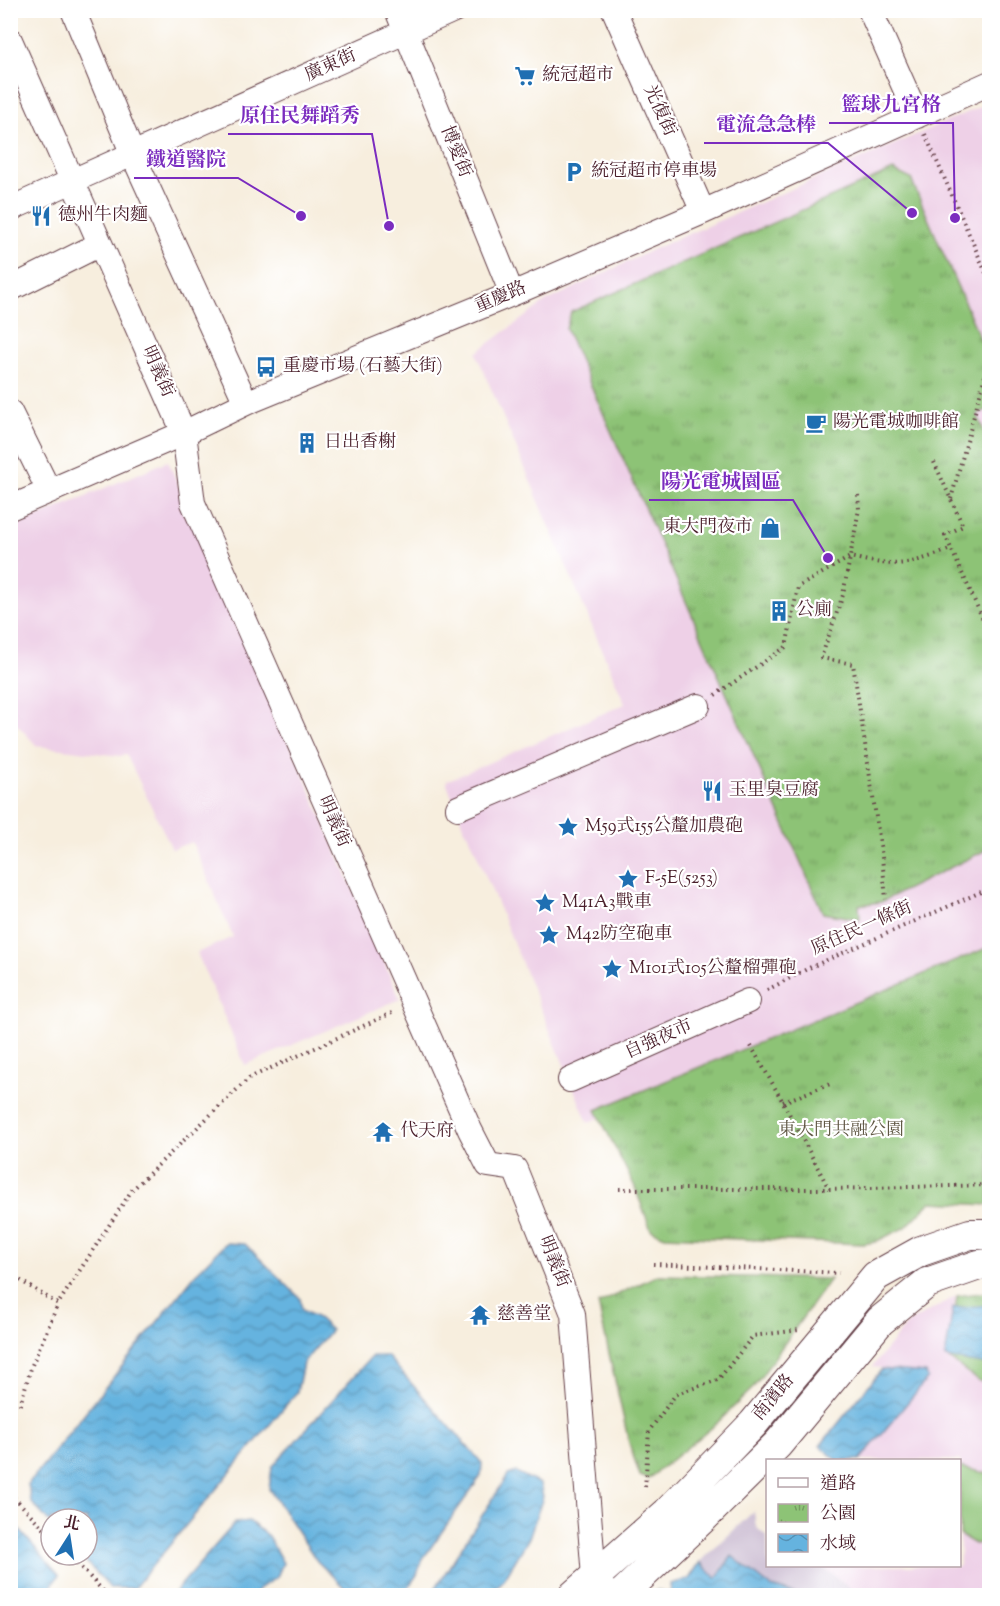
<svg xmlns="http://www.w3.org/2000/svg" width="1000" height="1606" font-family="'Sorts Mill Goudy','Noto Serif TC',serif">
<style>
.built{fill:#eed0e7}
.industrial{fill:#ccbed3}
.green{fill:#8dc376;stroke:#6c7150;stroke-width:1.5}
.park{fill:url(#park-tufts);stroke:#6c7150;stroke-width:1.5}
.water{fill:url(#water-waves);stroke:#586985;stroke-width:1.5}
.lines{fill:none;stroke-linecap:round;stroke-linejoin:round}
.minor-casing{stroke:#643e46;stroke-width:26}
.major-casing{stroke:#643e46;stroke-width:32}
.path{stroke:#643e46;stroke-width:4;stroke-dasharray:1.5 4.5;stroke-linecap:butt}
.minor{stroke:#fff;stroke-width:24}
.major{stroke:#fff;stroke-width:30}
.labels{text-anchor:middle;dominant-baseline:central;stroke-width:4.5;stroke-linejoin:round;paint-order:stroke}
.street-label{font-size:18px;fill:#4a1f2b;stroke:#fff}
.poi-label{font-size:18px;fill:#4a1f2b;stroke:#fff;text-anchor:start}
.park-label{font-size:18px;fill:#615845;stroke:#fff}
.leader{fill:none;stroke:#7b2cbf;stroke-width:2}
.callout-dot{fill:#7b2cbf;stroke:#fff;stroke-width:2}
.callout-label{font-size:20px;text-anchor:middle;font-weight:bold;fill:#7b2cbf;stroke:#fff;stroke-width:4.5;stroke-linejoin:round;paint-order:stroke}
</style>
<defs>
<pattern id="park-tufts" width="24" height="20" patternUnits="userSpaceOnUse" patternTransform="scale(1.5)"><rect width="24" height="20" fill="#8dc376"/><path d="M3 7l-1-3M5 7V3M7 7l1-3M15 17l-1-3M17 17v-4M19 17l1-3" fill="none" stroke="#759e61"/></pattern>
<pattern id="water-waves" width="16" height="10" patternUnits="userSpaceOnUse" patternTransform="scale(1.5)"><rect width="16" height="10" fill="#65b3df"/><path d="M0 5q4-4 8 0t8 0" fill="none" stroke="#5591b5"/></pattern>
</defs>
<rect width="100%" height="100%" fill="#fff"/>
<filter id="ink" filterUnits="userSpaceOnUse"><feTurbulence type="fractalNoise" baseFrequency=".0167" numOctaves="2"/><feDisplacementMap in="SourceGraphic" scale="12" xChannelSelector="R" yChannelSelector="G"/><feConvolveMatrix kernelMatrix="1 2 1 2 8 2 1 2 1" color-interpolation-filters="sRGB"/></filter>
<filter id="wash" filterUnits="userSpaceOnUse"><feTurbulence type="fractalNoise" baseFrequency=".008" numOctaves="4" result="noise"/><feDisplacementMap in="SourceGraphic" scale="24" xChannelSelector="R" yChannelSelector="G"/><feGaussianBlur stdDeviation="1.35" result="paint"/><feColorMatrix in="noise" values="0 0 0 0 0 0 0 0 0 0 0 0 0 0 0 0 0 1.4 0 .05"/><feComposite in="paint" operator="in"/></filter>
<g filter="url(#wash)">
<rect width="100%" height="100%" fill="#f7eede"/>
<path class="built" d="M989 103V946L588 1123 468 833H466L446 781 625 704 476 353 545 302 654 249Z
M168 461 400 999 245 1065 197 953 233 937 192 842 172 849 126 754 121 756 37 746 11 718V528Z
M956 1296 945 1358 989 1365V1595H859L822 1566H960V1460H860L928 1378 925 1373 872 1367 908 1323Z"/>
<path class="industrial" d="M754 1511 756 1527 767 1537 768 1566H822L859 1595 655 1596 657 1590 671 1593 670 1584 689 1579 700 1562Z"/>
<path class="green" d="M960 1467 989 1474 990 1537 987 1542 975 1544 960 1535Z"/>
<path class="park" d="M893 170 911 179 989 359V409L977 414 990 445V848L881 902 859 905 860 919 823 913 566 329 571 312Z
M989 947V1205L931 1202 906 1227 875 1242 863 1244 665 1236 651 1230 634 1185 596 1110Z
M658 1275 830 1279 753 1388 714 1426 648 1479 640 1476 629 1443 598 1304Z
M989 1292V1382L979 1381 949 1359 957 1296Z"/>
<path class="water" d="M226 1243 245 1244 300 1298 302 1310 318 1318 331 1330 303 1363 297 1392 134 1588H110L80 1555H87V1519H51V1524L31 1502 28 1484 198 1271Z
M989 1305V1365L945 1358 953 1308Z
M372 1356H387L482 1463 481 1476 422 1560 417 1575 403 1595H352L317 1561 269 1489 272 1467Z
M882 1369 926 1373 928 1378 860 1460H837L820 1446Z
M516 1472 540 1484 543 1497 529 1538 503 1581 488 1595H431L508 1475Z
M11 1520 59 1575 45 1595H11Z
M249 1521 268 1536 283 1563 277 1577 259 1589 254 1595H172L235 1523Z
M732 1556 771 1587 800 1595H655L657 1590 671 1593 670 1584 689 1579 700 1562 716 1578Z"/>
</g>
<g filter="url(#ink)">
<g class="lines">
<g class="minor-casing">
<path id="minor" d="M73 10 133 155 246 403
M397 10 512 294
M614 10 703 212
M870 10 917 116
M10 40 184 433 193 503 470 1130 488 1165 515 1169 573 1314 594 1577 610 1596
M10 209 454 10
M10 289 100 244
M10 412 49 491
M10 508 184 433 246 403 512 294 703 212 990 83
M458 808 698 706
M570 1080 748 1001"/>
</g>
<g class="major-casing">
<path id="major" d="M573 1596 667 1513 753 1424 876 1276 921 1251 970 1234H990
M620 1596 704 1517 778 1444 880 1321 927 1283 979 1265 990 1264"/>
</g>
<path class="path" d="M925 134 990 282
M934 462 963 526 945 535 990 635
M858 495 859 509 843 595 821 658 853 664 882 857 886 899
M951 499 990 358
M715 695 786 647 798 587 850 557C898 568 906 566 951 549
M767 990 811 967 990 888
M751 1046 783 1102 829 1189
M783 1102 830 1084
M619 1189H829L990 1185
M653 1264 839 1273
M10 1274 58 1304 132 1190 249 1078 394 1012
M20 1405 32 1365 58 1304
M645 1487 649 1431 676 1394 718 1380 753 1336 799 1330
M10 1493 51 1536
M69 1555 108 1596"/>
<use href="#minor" class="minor"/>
<use href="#major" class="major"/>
</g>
</g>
<defs>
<g id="supermarket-bare" transform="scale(1.62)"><path d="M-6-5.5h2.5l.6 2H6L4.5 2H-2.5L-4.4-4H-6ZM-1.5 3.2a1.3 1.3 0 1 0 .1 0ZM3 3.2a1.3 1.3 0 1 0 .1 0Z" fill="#1f6fb2" stroke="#fff" stroke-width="2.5" paint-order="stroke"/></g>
<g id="parking-bare" transform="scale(1.62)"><path d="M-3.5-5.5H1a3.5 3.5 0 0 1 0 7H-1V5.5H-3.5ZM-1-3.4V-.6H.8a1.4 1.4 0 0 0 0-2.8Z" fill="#1f6fb2" stroke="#fff" stroke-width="2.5" paint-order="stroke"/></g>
<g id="restaurant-bare" transform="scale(1.62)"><path d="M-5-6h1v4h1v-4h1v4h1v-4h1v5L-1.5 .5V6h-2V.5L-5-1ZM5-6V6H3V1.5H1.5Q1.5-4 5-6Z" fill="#1f6fb2" stroke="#fff" stroke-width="2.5" paint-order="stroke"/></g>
<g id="bus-bare" transform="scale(1.62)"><path d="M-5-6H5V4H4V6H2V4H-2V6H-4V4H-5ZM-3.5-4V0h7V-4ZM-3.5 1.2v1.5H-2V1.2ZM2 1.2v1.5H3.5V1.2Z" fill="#1f6fb2" stroke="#fff" stroke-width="2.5" paint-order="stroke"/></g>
<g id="cafe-bare" transform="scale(1.62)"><path d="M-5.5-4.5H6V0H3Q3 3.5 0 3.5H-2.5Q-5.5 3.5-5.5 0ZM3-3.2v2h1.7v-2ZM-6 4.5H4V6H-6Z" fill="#1f6fb2" stroke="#fff" stroke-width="2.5" paint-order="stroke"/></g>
<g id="building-bare" transform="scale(1.62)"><path d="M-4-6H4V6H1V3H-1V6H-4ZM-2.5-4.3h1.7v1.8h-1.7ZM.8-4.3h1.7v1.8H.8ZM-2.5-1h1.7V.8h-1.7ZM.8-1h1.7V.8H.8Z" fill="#1f6fb2" stroke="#fff" stroke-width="2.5" paint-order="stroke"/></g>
<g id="shop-bare" transform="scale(1.62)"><path d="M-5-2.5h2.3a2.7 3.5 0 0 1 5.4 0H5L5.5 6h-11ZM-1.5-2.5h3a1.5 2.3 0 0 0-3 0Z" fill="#1f6fb2" stroke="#fff" stroke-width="2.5" paint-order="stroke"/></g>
<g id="sight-bare" transform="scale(1.62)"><path d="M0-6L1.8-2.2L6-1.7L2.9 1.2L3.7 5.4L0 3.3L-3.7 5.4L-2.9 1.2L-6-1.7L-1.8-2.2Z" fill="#1f6fb2" stroke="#fff" stroke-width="2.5" paint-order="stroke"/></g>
<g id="temple-bare" transform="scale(1.62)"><path d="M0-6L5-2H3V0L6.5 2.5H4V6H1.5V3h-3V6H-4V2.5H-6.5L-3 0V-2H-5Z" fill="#1f6fb2" stroke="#fff" stroke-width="2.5" paint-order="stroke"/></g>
</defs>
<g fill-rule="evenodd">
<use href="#supermarket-bare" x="525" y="76"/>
<use href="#parking-bare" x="574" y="172"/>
<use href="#restaurant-bare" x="41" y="216"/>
<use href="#bus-bare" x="266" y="367"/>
<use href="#cafe-bare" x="816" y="423"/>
<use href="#building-bare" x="307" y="443"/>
<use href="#shop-bare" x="770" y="528"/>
<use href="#building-bare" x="779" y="611"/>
<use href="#restaurant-bare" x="712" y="791"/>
<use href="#sight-bare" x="568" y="827"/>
<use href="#sight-bare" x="628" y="879"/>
<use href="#sight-bare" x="545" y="903"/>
<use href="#sight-bare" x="549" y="935"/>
<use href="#sight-bare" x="612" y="969"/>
<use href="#temple-bare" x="383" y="1132"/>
<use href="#temple-bare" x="480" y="1315"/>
</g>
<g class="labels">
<g class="street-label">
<text transform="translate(331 66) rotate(-24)">廣東街</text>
<text transform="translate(659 111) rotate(66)">光復街</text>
<text transform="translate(455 152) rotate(68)">博愛街</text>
<text transform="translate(501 298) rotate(-23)">重慶路</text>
<text transform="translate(157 372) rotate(66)">明義街</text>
<text transform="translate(333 822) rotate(66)">明義街</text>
<text transform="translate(862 929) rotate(-24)">原住民一條街</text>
<text transform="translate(659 1040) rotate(-24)">自強夜市</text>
<text transform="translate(553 1262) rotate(68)">明義街</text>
<text transform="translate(774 1398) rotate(-50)">南濱路</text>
</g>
<g class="poi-label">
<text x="542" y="76">統冠超市</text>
<text x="591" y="172">統冠超市停車場</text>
<text x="58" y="216">德州牛肉麵</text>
<text x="283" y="367">重慶市場 (石藝大街)</text>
<text x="833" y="423">陽光電城咖啡館</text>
<text x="324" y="443">日出香榭</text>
<text x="753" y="528" text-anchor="end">東大門夜市</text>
<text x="796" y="611">公廁</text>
<text x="729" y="791">玉里臭豆腐</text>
<text x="585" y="827">M59式155公釐加農砲</text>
<text x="645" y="879">F-5E(5253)</text>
<text x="562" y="903">M41A3戰車</text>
<text x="566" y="935">M42防空砲車</text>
<text x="629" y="969">M101式105公釐榴彈砲</text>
<text x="400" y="1132">代天府</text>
<text x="497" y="1315">慈善堂</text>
</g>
<g class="park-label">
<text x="841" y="1131">東大門共融公園</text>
</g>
</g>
<path class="leader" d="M955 218L953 123H829M389 226L372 134H228M912 213L828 143H704M301 216L238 178H134M828 558L793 500H649"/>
<g class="callout-dot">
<circle cx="955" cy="218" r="6"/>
<circle cx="389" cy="226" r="6"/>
<circle cx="912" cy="213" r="6"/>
<circle cx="301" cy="216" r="6"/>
<circle cx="828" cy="558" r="6"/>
</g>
<g class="callout-label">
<text x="891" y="111">籃球九宮格</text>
<text x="300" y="122">原住民舞蹈秀</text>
<text x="766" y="131">電流急急棒</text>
<text x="186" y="166">鐵道醫院</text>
<text x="721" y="488">陽光電城園區</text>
</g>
<rect width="1000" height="1606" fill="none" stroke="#fff" stroke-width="36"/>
<rect x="766" y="1459" width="195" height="108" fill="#ffffff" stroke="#b7a5aa" stroke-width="1.5"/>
<rect x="778" y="1478" width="30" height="9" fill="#ffffff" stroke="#b7a5aa" stroke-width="1.5"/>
<text x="820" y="1489" font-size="18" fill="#4a1f2b">道路</text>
<rect x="778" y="1504" width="30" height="18" fill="url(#park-tufts)" stroke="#b7a5aa" stroke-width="1.5"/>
<text x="820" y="1519" font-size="18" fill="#4a1f2b">公園</text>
<rect x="778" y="1534" width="30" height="18" fill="url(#water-waves)" stroke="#b7a5aa" stroke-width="1.5"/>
<text x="820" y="1549" font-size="18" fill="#4a1f2b">水域</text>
<g transform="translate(69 1537) rotate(12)"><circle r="28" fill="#ffffff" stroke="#b7a5aa" stroke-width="1.5"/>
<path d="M0-4.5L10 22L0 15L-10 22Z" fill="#1f6fb2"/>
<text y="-9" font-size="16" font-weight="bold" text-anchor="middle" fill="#4a1f2b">北</text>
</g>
</svg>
